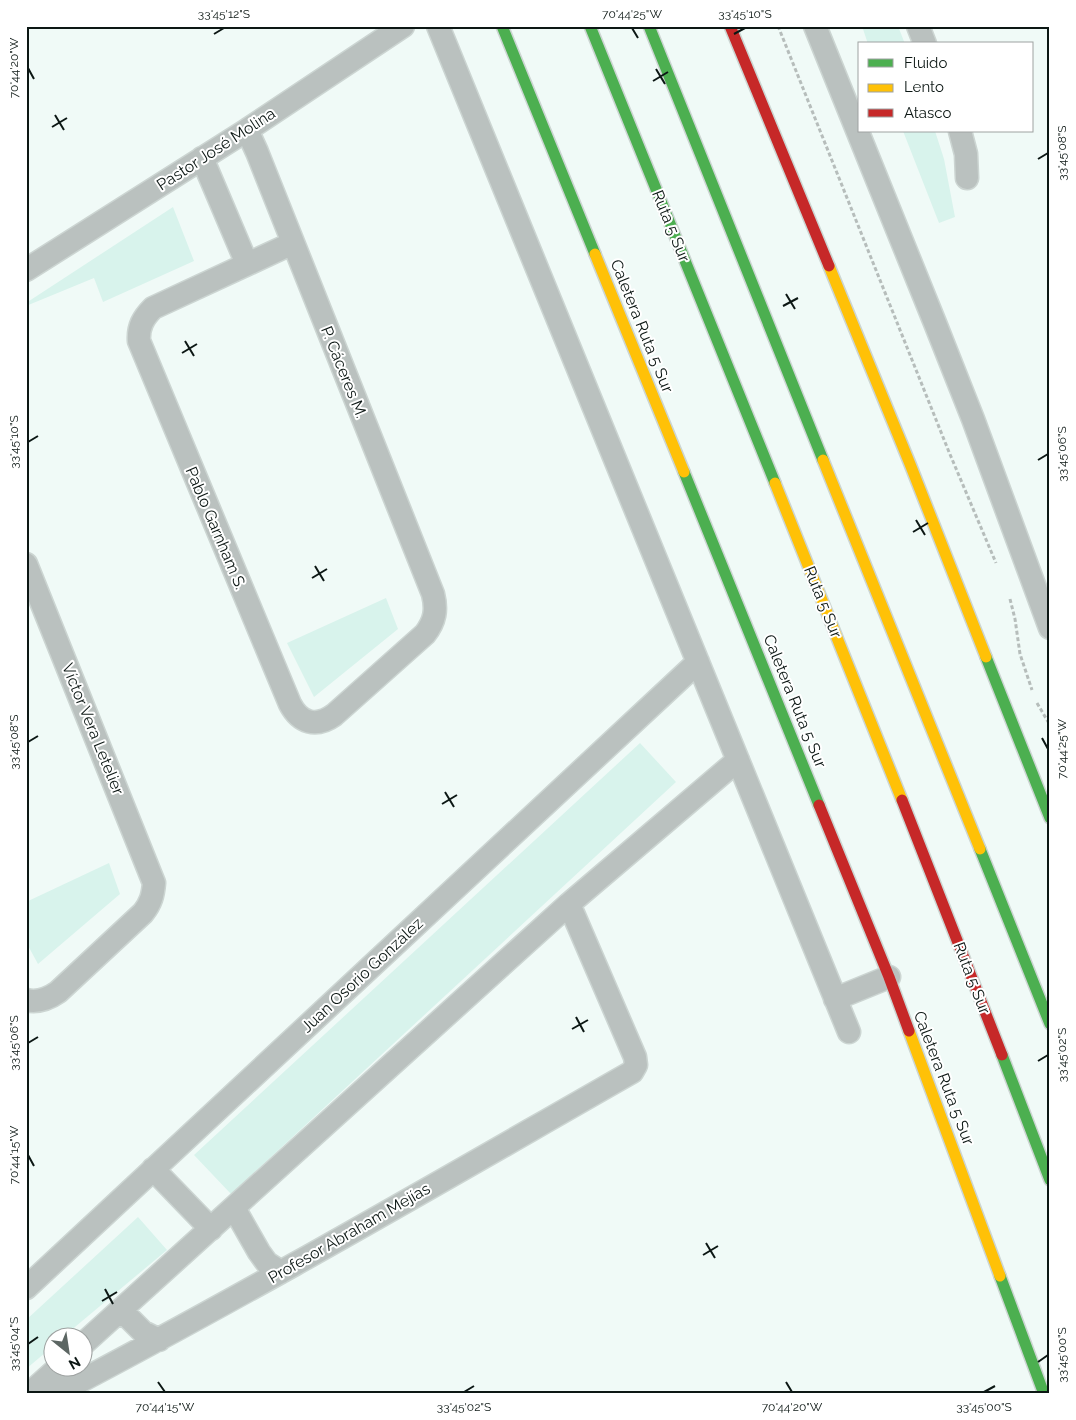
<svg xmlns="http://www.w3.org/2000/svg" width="1076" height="1420" font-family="Raleway,sans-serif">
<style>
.green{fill:#d8f3ec}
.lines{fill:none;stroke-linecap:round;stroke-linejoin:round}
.street-casing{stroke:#ccd5d2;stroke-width:25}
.fast-casing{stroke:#ccd5d2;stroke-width:14}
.slow-casing{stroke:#ccd5d2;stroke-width:14}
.jam-casing{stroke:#ccd5d2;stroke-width:14}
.path{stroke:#b6bdbb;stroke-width:3;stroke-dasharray:4 2.5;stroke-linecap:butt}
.street{stroke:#bac1bf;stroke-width:22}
.fast{stroke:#4caf50;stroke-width:11}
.slow{stroke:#ffc107;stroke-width:11}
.jam{stroke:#c62828;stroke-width:11}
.ticks{fill:none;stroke:#0c1714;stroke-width:2}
.labels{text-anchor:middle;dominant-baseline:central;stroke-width:4;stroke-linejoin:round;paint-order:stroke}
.street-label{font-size:16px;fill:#0c1714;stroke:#fff}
.neatline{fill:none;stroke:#0c1714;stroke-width:2}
.ticks-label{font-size:12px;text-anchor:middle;fill:#0c1714}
</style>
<rect width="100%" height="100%" fill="#f0faf7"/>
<path class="green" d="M862 26H898L905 44H868Z
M903 131H935L944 159 955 217 939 223Z
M173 207 194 261 103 302 94 278 26 306V303Z
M386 598 398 629 314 697 287 643Z
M640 743 676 782 231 1194 194 1155Z
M109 863 120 894 38 964 26 942V902Z
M138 1217 167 1250 63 1337 52 1338V1347L26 1369V1320Z"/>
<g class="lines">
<g class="street-casing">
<path id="street" d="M438 26 849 1032
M815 26 935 323 973 419 1050 628
M918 26 925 44
M247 130 257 152 433 594C437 610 435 621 425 634L334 715C316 728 300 723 290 704L139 341C138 327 143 318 153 308L293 243
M960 131 966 154 967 178
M202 158 247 264
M26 270 247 130 403 26
M26 564 154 883C153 895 151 903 143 913L58 992C48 999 38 1003 26 1000
M835 999 889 977
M153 1169 211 1229
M234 1208 259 1252 267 1263 281 1272
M26 1288 698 662
M121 1310 143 1332 159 1340
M82 1345 569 904 738 760
M29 1394 58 1368
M56 1394C251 1292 441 1181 632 1072L636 1065 635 1057 569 904"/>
</g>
<g class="fast-casing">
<path id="fast" d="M502 26 595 254
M590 26 775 483
M649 26 823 460
M684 472 819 805
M986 657 1050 818
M980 849 1050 1024
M1002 1055 1050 1180
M1000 1276 1044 1394"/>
</g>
<g class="slow-casing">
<path id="slow" d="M595 254 684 472
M829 266 910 464 986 657
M823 460 980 849
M775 483 902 800
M909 1031 1000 1276"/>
</g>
<g class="jam-casing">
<path id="jam" d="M730 26 829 266
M902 800 1002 1055
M819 805 889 977 909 1031"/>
</g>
<path class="path" d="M778 26 949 452 996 563
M1010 599 1015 619 1020 654 1032 690
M1037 703 1050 725"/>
<use href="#street" class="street"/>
<use href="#fast" class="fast"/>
<use href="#slow" class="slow"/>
<use href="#jam" class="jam"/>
</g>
<path class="ticks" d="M632 28 638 38M214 34 224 28M734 34 745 28M28 68 34 79M656 69 665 84M653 81 668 72M55 115 64 130M52 127 67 118M1038 159 1048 153M786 294 795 309M783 306 798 298M185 341 194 356M182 353 197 344M28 442 38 436M1038 460 1048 454M916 520 925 535M913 532 928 523M315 566 324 581M312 578 327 569M1042 738 1048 749M28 742 38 736M445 792 454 807M442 804 457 795M576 1017 584 1032M572 1029 588 1020M28 1043 38 1037M1038 1061 1048 1055M28 1155 34 1166M706 1243 715 1258M703 1255 718 1246M105 1289 113 1304M102 1301 117 1292M28 1344 38 1337M1038 1362 1048 1355M158 1382 165 1392M786 1382 792 1392M464 1392 474 1386M984 1392 995 1386"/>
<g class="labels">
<g class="street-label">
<text transform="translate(216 149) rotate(-33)">Pastor José Molina</text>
<text transform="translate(671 226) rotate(68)">Ruta 5 Sur</text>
<text transform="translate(642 326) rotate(68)">Caletera Ruta 5 Sur</text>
<text transform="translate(344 372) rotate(68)">P. Cáceres M.</text>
<text transform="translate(216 528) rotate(67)">Pablo Garnham S.</text>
<text transform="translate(823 602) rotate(68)">Ruta 5 Sur</text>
<text transform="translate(795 701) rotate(68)">Caletera Ruta 5 Sur</text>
<text transform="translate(93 729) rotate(68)">Víctor Vera Letelier</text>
<text transform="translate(362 975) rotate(-43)">Juan Osorio González</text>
<text transform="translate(972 978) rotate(69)">Ruta 5 Sur</text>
<text transform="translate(944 1078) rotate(69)">Caletera Ruta 5 Sur</text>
<text transform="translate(349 1233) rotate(-30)">Profesor Abraham Mejías</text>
</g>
</g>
<rect width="1076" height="1420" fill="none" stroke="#ffffff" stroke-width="55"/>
<rect x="858" y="42" width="175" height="90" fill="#ffffff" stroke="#9ea2a1"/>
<rect x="868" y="59" width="25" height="8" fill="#4caf50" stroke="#9ea2a1"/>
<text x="904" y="68" font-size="15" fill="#0c1714">Fluido</text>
<rect x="868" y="84" width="25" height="8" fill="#ffc107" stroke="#9ea2a1"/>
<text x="904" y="92" font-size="15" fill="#0c1714">Lento</text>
<rect x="868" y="109" width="25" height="8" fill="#c62828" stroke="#9ea2a1"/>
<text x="904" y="118" font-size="15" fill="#0c1714">Atasco</text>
<g transform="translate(68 1352) rotate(150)"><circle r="24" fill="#ffffff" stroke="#9ea2a1"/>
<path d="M0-4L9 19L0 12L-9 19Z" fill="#5c6663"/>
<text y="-8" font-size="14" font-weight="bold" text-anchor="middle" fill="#0c1714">N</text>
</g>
<rect x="28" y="28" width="1020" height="1364" class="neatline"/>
<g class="ticks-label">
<text x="224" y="18">33°45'12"S</text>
<text x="632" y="18">70°44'25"W</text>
<text x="745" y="18">33°45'10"S</text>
<text transform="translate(14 68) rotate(-90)" y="4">70°44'20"W</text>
<text transform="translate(1062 153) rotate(-90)" y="4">33°45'08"S</text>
<text transform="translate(14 442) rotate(-90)" y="4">33°45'10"S</text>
<text transform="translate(1062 454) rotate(-90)" y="4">33°45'06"S</text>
<text transform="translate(14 742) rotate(-90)" y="4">33°45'08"S</text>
<text transform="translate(1062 749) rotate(-90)" y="4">70°44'25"W</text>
<text transform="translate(14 1043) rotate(-90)" y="4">33°45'06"S</text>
<text transform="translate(1062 1055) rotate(-90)" y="4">33°45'02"S</text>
<text transform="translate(14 1155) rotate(-90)" y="4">70°44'15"W</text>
<text transform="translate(14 1344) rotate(-90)" y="4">33°45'04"S</text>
<text transform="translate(1062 1355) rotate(-90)" y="4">33°45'00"S</text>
<text x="165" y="1411">70°44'15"W</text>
<text x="464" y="1411">33°45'02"S</text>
<text x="792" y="1411">70°44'20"W</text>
<text x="984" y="1411">33°45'00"S</text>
</g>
</svg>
